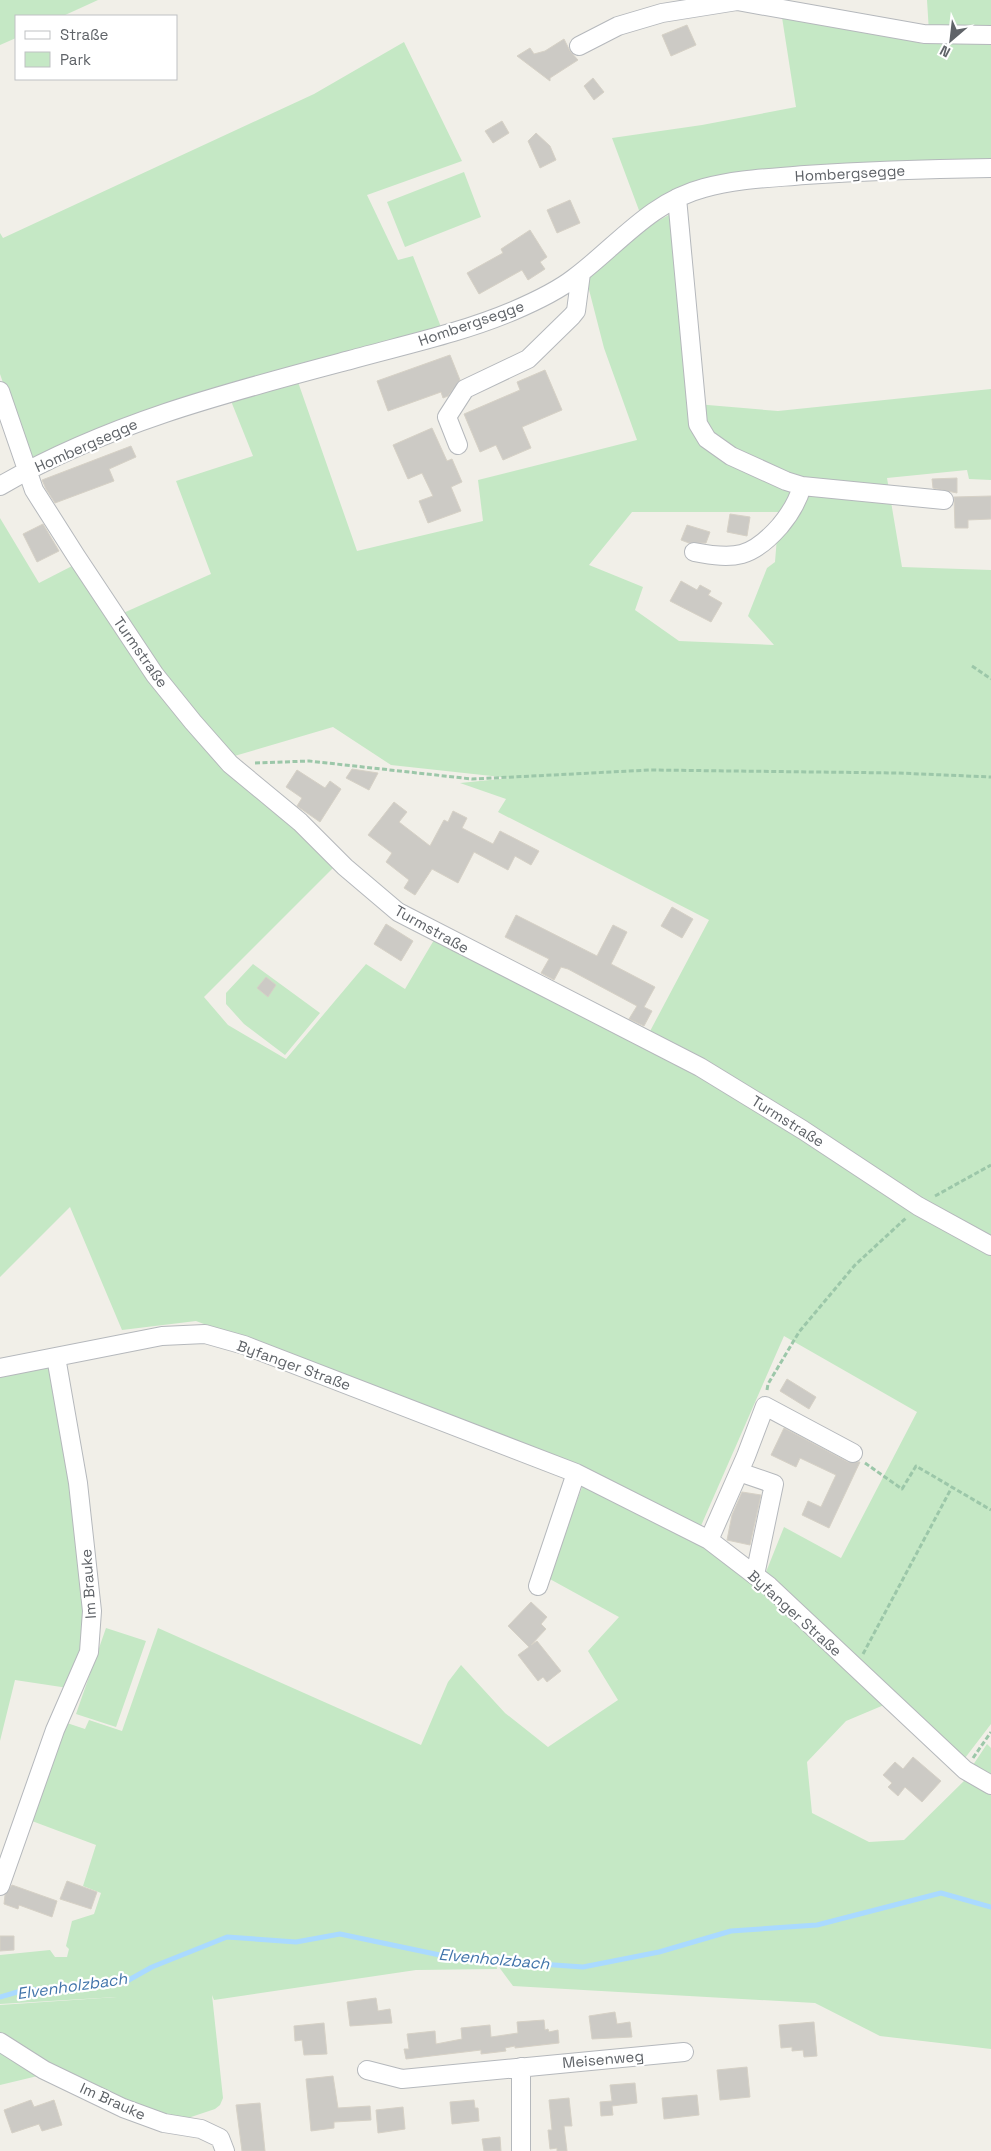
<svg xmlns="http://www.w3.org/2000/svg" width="991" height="2151" font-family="'Space Grotesk',sans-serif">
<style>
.green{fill:#c5e8c5;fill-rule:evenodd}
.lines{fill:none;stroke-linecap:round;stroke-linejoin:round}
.stream{stroke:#aadaff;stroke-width:5}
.building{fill:#cccac5;stroke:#d6d1c6}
.minor-casing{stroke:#b5b8bc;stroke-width:20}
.path{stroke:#9cc7a9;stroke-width:3;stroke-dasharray:5 2.5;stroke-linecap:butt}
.minor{stroke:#fff;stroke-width:18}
.labels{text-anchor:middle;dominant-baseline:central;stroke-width:4.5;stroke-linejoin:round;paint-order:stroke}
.street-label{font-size:15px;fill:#5f6368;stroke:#fff}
.water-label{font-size:16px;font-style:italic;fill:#4174aa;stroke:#fff}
</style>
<rect width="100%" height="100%" fill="#f1efe8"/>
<path class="green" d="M0 0H98L63 16H16V38L0 45Z
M927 0H991V28L929 32Z
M781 11 924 44 991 39V162L801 170 640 213 612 138 702 125 796 107Z
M404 42 462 161 367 195 398 260 413 256 441 327 140 413 33 458 23 441 0 374V233L3 238 314 94Z
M464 172 481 217 405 247 387 202Z
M685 206 696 404 778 411 991 389V480L969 479 967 470 887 478 902 567 991 570V1242L648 1035 709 920 498 812 506 799 460 783 510 778 391 765 333 727 231 757 197 720 121 614 211 574 176 481 253 456 231 401 298 382 357 551 483 521 478 480 637 440 604 348 586 278 629 237ZM632 512H779L775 562 767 568 748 616 774 645 679 641 635 610 643 587 589 565Z
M0 518 39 583 74 565 152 677 334 867 204 997 228 1025 286 1059 366 964 405 989 434 940 703 1076 991 1249V1724L962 1762 766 1572 784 1527 841 1558 917 1412 784 1336 700 1528 336 1374 196 1321 122 1330 70 1207 0 1277Z
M253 964 320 1013 285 1055 244 1024 226 1004V993Z
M54 1366 89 1610 86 1650 68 1688 15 1680 0 1741V1376Z
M584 1482 697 1539 748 1574 884 1705 846 1721 807 1762 812 1813 869 1842 904 1840 967 1778 991 1791V2049L880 2036 815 2003 513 1986 496 1963 497 1969 416 1970 214 2000 212 1995 223 2098 220 2105 215 2109 188 2118 165 2117 124 2106 0 2036V2005L117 1997 0 2004V1955L50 1950 55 1957H67L69 1949 66 1946 72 1921 94 1914 101 1893 83 1886 96 1845 32 1821 64 1722 85 1729 89 1720 122 1731 158 1628 421 1745 448 1682 461 1665 505 1713 548 1747 618 1700 588 1651 619 1617 548 1578Z
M106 1628 146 1641 116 1727 76 1714Z
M987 1744 991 1748V1778L971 1768Z
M0 2047 46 2074 0 2085Z"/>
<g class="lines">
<path class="stream" d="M0 1997 24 1990 70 1988 127 1981 152 1967 227 1937 296 1942 340 1934 454 1958 583 1967 659 1952 731 1931 817 1925 941 1893 991 1907"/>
</g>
<path class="building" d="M687 25 696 45 671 56 662 35Z
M564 39 570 51 578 60 550 78V81L517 56 530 48 534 54 545 51Z
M593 78 604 92 594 100 584 86Z
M502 121 509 133 493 143 485 131Z
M536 133 550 146 556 160 540 168 528 141Z
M570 200 580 223 557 233 547 210Z
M530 230 547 257 540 262 545 269 528 280 522 270 479 294 467 273 503 253 501 249Z
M450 355 460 380 448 396 443 398 441 392 388 411 377 381Z
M545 370 562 410 522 427 531 448 503 460 496 445 480 452 464 414 520 390 517 382Z
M432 428 447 461 452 459 462 482 451 487 461 511 428 523 419 501 433 496 422 473 408 479 393 445Z
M131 446 136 457 109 469 114 481 55 503 46 489 42 480Z
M957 478V493L933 488 932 479Z
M991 496V519L968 520V528H955L954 497Z
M730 514 750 517 747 536 727 532Z
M43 524 59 551 37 562 23 534Z
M687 525 710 532 706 543H689L681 540Z
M681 581 697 590 700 585 711 591 708 595 722 603 711 622 670 601Z
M352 769 378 773 369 790 346 778Z
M297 770 325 788 330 781 341 789 320 822 297 806 302 798 286 787Z
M394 802 407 812 399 822 430 846 444 820 448 822 453 811 467 818 462 828 493 844 500 831 539 851 531 865 515 856 508 870 474 852 458 883 432 869 415 895 404 888 409 880 386 862 392 853 368 835Z
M672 907 693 919 682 938 661 926Z
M516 915 597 956 613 925 627 932 611 964 655 987 644 1007 652 1011 644 1026 629 1019 637 1006 568 969 561 967 554 980 541 973 549 959 505 937Z
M386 924 413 941 401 961 374 944Z
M266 977 276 985 268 997 257 988Z
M787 1379 816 1397 809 1409 780 1391Z
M784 1428 848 1462H860L829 1528 802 1515 808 1501 821 1507 836 1475 800 1458 796 1467 771 1455Z
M742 1492 761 1495 750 1545 727 1540 732 1515Z
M531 1602 547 1617 541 1624 546 1629 531 1645 537 1641 561 1671 547 1682 543 1677 538 1681 518 1655 529 1647 508 1626Z
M913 1757 941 1781 922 1802 905 1787 898 1796 888 1787 892 1783 883 1775 895 1762 903 1769Z
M67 1881 97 1892 91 1909 60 1899Z
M12 1885 57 1901 52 1917 19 1905 18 1909 4 1904 5 1895Z
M0 1936H14V1950L0 1951Z
M376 1998 378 2011 390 2009 392 2023 350 2026 347 2002Z
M615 2012 617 2024 630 2022 632 2037 592 2039 589 2016Z
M544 2020 545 2030 548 2029 549 2032 558 2030 559 2043 515 2048V2046L505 2048 506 2051 481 2054V2050L406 2059 404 2049H409L407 2034 435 2031 436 2044 462 2039 461 2028 490 2025 491 2037 518 2033 517 2022Z
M814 2022 817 2056 804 2057 803 2050 792 2051V2047L781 2048 779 2025Z
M324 2023 327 2054 304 2055 302 2040 295 2041 294 2026Z
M747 2067 750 2097 720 2100 717 2070Z
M333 2076 338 2108 370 2106 371 2120 334 2122V2128L311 2131 306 2079Z
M635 2083 637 2103 612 2106 613 2115 601 2116 600 2102 612 2101 610 2085Z
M697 2095 699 2115 664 2119 662 2098Z
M569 2098 572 2126H564L567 2151H557V2148L550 2149 548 2130H552L549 2100Z
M31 2100 34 2107 54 2100 62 2125 42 2131 39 2124 12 2133 4 2110Z
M474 2100 475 2108H478L479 2121 452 2124 450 2102Z
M260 2103 265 2151H242L236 2105Z
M403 2107 405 2129 378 2133 376 2110Z
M500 2137 501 2151H484L482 2139Z"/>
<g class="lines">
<g class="minor-casing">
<path id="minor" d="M579 46 618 26 662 13 737 1 924 34 991 35
M677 198 698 424 707 439 731 456 786 481 802 486 944 500
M0 391 34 490 76 556 155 675 193 722 230 764 300 822 345 867 398 912 700 1067 803 1130 918 1206 991 1246
M458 445 447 417 465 389 528 359 572 316 576 311 581 273
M0 486C108 423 229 392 350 360 404 345 461 333 513 311 534 302 556 292 574 278 617 246 650 202 704 188 736 179 771 178 805 175 866 171 929 169 991 168
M694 552C735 560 752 558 780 526 790 514 798 501 802 486
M0 1368 162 1336 205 1334 244 1345 576 1473 709 1540 769 1586 965 1770 991 1785
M739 1472 774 1484 755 1575
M709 1540 746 1456 765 1406 853 1453
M538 1586 576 1473
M0 1886 55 1730 89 1652 92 1611 78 1483 56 1357
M0 2042 44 2070 123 2108 164 2123 201 2129 220 2138 225 2151
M521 2067V2151
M367 2070 402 2079 684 2052"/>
</g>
<path class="path" d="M972 666 991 679
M255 763 309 761 472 779 651 770 898 773 991 777
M935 1196 991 1165
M767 1390 768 1384 799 1332 855 1265 906 1218
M865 1463 902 1489 916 1466 991 1510
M863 1654 952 1487
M973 1758 991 1732"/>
<use href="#minor" class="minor"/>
</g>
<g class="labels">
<g class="street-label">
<text transform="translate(850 173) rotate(-3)">Hombergsegge</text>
<text transform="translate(471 323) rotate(-19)">Hombergsegge</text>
<text transform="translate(86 445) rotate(-24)">Hombergsegge</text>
<text transform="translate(141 652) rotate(55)">Turmstraße</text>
<text transform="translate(432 929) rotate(29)">Turmstraße</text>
<text transform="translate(788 1121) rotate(32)">Turmstraße</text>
<text transform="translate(294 1365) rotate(20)">Byfanger Straße</text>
<text transform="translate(88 1584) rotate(-94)">Im Brauke</text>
<text transform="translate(795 1613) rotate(42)">Byfanger Straße</text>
<text transform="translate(603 2059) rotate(-5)">Meisenweg</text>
<text transform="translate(113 2101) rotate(24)">Im Brauke</text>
</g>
<g class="water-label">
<text transform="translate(494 1959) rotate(5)">Elvenholzbach</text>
<text transform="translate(72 1986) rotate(-8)">Elvenholzbach</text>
</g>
</g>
<rect x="15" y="15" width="162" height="65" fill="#ffffff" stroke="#bfc1c3"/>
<rect x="25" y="31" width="25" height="8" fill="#ffffff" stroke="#bfc1c3"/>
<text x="60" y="40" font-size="15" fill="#5f6368">Straße</text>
<rect x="25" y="52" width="25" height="15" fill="#c5e8c5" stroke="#bfc1c3"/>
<text x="60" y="65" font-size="15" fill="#5f6368">Park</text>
<g transform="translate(951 40) rotate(208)" stroke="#ffffff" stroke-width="4" paint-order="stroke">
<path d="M0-4L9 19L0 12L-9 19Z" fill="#5f6368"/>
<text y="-8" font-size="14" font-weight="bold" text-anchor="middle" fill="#5f6368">N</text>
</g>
</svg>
